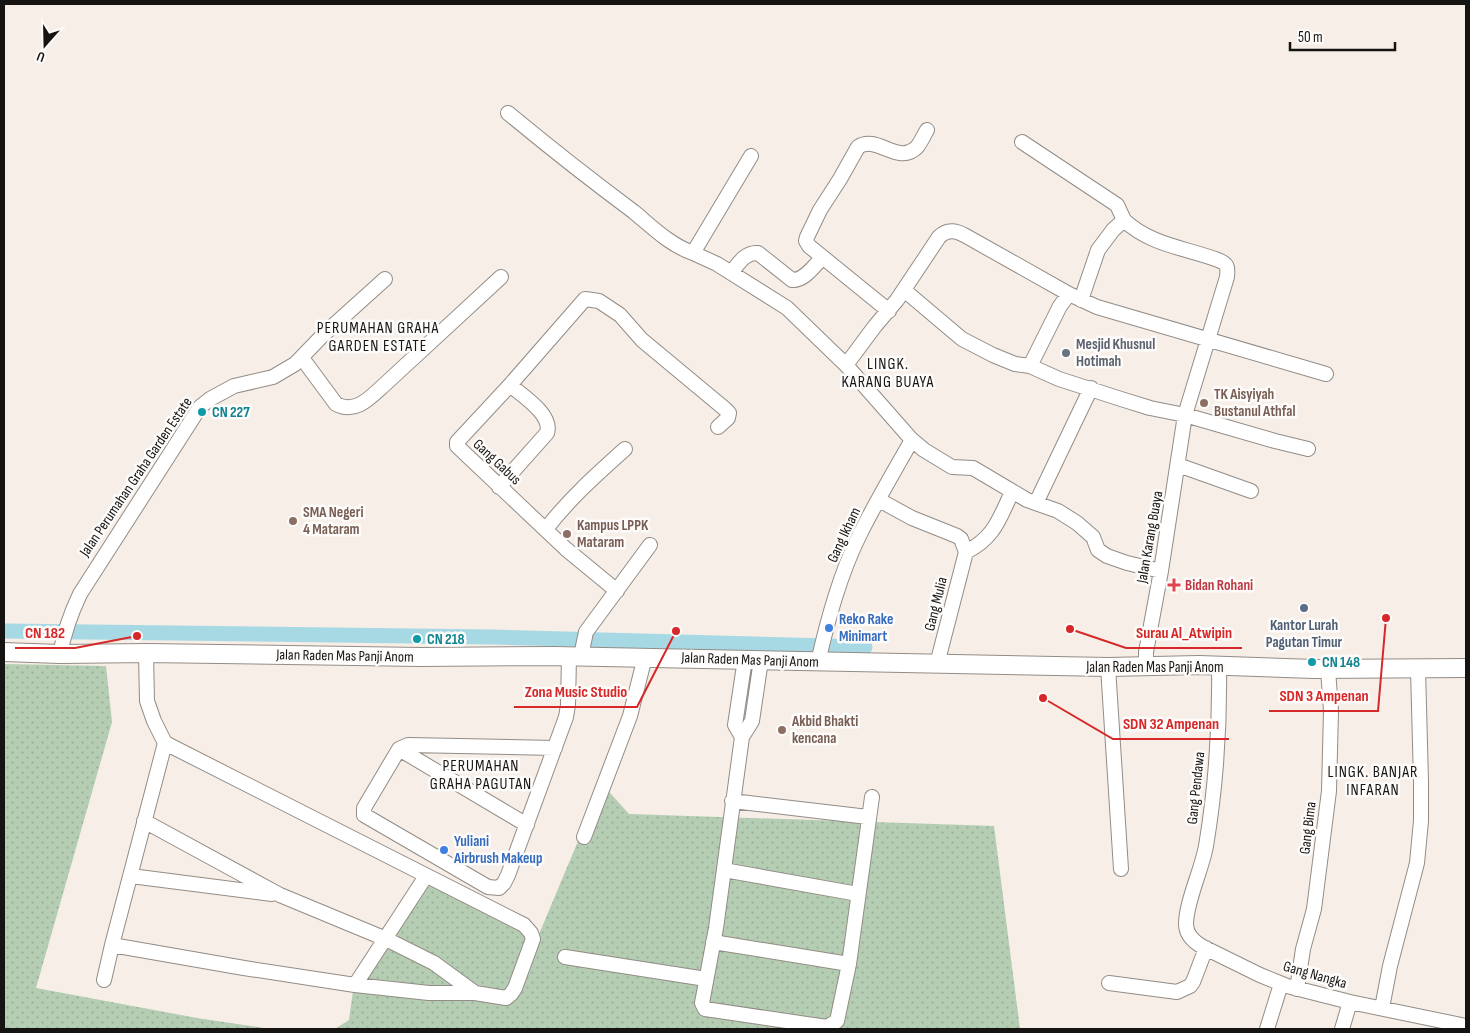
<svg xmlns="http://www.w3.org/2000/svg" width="1470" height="1033" font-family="'Sofia Sans Condensed',sans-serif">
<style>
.grass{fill:url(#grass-dots)}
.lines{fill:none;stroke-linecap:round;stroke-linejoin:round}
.canal{stroke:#a6d9e3;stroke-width:15}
.minor-casing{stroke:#938c86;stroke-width:16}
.tertiary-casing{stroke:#938c86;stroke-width:20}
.minor{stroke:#fff;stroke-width:14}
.tertiary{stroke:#fff;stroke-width:18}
.worship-dot{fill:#6b7280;stroke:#fefcfb;stroke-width:2}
.education-dot{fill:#8d6e63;stroke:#fefcfb;stroke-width:2}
.culture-dot{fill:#0f9aa8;stroke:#fefcfb;stroke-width:2}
.health-dot{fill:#e0444e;stroke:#fefcfb;stroke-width:2}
.service-dot{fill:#5c6f8a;stroke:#fefcfb;stroke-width:2}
.shop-dot{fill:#3f7fe0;stroke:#fefcfb;stroke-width:2}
.labels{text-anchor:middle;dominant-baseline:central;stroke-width:5;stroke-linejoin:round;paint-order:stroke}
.worship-label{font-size:15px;font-weight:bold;fill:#5b616d;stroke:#fefcfb;text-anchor:start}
.education-label{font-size:15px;font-weight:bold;fill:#785e54;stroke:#fefcfb;text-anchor:start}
.culture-label{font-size:15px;font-weight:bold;fill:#0d838f;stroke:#fefcfb;text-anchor:start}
.street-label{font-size:15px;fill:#161412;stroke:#fefcfb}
.health-label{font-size:15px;font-weight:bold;fill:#be3a42;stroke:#fefcfb;text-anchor:start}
.shop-label{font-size:15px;font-weight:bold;fill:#366cbe;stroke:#fefcfb;text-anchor:start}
.service-label{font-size:15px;font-weight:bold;fill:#4e5e75;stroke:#fefcfb}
.neighbourhood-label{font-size:16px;letter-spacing:1px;fill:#161412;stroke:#fefcfb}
.leader{fill:none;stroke:#d62828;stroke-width:2}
.callout-dot{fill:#d62828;stroke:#fefcfb;stroke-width:2}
.callout-label{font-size:16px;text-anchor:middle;font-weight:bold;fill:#d62828;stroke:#fefcfb;stroke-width:5;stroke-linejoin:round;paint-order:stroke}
</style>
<defs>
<pattern id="grass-dots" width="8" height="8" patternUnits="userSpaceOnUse" patternTransform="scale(1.25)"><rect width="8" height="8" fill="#b4cdb3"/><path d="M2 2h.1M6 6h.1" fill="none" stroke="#9aaf99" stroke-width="1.8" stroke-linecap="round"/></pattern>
</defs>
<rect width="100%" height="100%" fill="#f6eee7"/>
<path class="grass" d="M4 664 106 666 112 722 36 988 197 1018 271 1029H4Z
M602 784 629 814 994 826 1020 1029H335L349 1020 353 991 432 882 537 939Z"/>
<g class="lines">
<path class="canal" d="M4 631 492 637 865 647"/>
<g class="minor-casing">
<path id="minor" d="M508 113C549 147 591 180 634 212 652 227 670 245 693 253
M1022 142 1117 205 1124 220
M751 156 693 253 717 264 787 308 846 365 912 440 924 450 952 467 973 468 1027 500 1058 511 1077 523 1093 537 1098 550 1107 556 1127 563 1161 571
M731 273C739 263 745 252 758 253L792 280C804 281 814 266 822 258
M904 290 962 339 993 355 1015 364 1030 366 1059 379 1121 399 1150 408 1185 415 1275 441 1308 449
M1081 300 1098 250 1113 230 1124 220C1150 245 1186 248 1218 260 1228 264 1228 267 1227 277L1185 415 1161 571 1146 652V665
M889 311 809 246 806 241 807 237 820 210 840 179 858 147C877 134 898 166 917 147 921 142 924 135 927 130
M302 358 336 404C355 414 369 399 383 386L501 277
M846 365 875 326 897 300 939 237C948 228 957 231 966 236L1069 294 1097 307 1326 374
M1030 366 1060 306 1069 294
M1178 465 1251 491
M499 487 547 433C553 415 523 396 510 385
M879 500 912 518 957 536 961 539 966 552
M1036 503 1091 388
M546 529C569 499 597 474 625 449
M966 552C995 537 999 519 1012 492
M617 591 566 549 457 446V442L510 385 585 299 599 301 620 315 642 340 725 409 729 413 728 418 718 427
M60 654C64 633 71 613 80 594L200 407 210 399 234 386 273 377 295 364 324 334 385 279
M581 656 586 632 650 545
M761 660 752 721 742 737 716 928 702 1003 705 1009 827 1027 837 1021 849 964 872 797
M818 662C828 619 840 574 860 534 876 502 894 471 912 440
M937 664 966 552
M1219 666C1220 726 1216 786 1206 846 1202 869 1186 902 1186 924 1186 935 1194 942 1203 947L1260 975 1287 986 1350 1002 1466 1026
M1108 667 1121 869
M742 737 735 725 745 659
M555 748 408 745 399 749 364 808V815L488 887 499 888 504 883 508 875 566 717 568 705 569 656
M399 749 527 825
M732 801 868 817
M144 821 280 895 386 939 434 963 475 993
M584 837 630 716 645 657
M724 870 858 894
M131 876 272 894
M713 942 849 964
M112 945 244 968 355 985 429 993H475L506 998 511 994 515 988 533 939 531 933 524 925 165 743 154 721 147 701 146 653
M565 957 706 979
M104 980 112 945 165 743
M1109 983 1177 992 1190 986 1193 982 1206 948
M355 985 426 876
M1297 989 1303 949 1314 909 1329 791 1331 711 1328 669
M1382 1008 1390 966 1417 863 1421 821V781L1418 669
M1267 1029 1281 984
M1342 1029 1350 1002"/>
</g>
<g class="tertiary-casing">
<path id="tertiary" d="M4 652 60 654 146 653 421 657 554 656 1108 667 1199 665 1314 669 1466 668"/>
</g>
<use href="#minor" class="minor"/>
<use href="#tertiary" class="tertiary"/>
</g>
<circle class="worship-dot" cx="1066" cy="353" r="5"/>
<g class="education-dot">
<circle cx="1204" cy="403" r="5"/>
<circle cx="293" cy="521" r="5"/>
<circle cx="567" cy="534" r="5"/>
<circle cx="782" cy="730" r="5"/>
</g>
<g class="culture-dot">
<circle cx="202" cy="412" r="5"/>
<circle cx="417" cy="639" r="5"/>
<circle cx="1312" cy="662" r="5"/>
</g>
<path class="health-dot" d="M1171.5 577.5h5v5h5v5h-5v5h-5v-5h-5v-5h5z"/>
<circle class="service-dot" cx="1304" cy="608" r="5"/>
<g class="shop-dot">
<circle cx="829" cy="628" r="5"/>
<circle cx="444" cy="850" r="5"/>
</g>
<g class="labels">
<g class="worship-label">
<text x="1076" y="344">Mesjid Khusnul<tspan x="1076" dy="17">Hotimah</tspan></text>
</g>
<g class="education-label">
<text x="1214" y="394">TK Aisyiyah<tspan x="1214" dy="17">Bustanul Athfal</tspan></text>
<text x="303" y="512">SMA Negeri<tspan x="303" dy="17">4 Mataram</tspan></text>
<text x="577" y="525">Kampus LPPK<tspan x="577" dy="17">Mataram</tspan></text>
<text x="792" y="721">Akbid Bhakti<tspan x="792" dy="17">kencana</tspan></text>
</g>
<g class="culture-label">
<text x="212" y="412">CN 227</text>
<text x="427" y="639">CN 218</text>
<text x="1322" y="662">CN 148</text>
</g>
<g class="street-label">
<text transform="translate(497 462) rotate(43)">Gang Gabus</text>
<text transform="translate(136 477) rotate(-56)">Jalan Perumahan Graha Garden Estate</text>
<text transform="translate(844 535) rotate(-65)">Gang Ikham</text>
<text transform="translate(1150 537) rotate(-80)">Jalan Karang Buaya</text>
<text transform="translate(936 604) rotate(-76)">Gang Mulia</text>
<text transform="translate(345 656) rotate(1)">Jalan Raden Mas Panji Anom</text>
<text transform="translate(750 660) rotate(2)">Jalan Raden Mas Panji Anom</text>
<text x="1155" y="667">Jalan Raden Mas Panji Anom</text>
<text transform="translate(1196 788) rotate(-84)">Gang Pendawa</text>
<text transform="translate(1308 828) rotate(-83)">Gang Bima</text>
<text transform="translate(1315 975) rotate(16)">Gang Nangka</text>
</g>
<g class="health-label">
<text x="1185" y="585">Bidan Rohani</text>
</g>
<g class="shop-label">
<text x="839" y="619">Reko Rake<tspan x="839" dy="17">Minimart</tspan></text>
<text x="454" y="841">Yuliani<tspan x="454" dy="17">Airbrush Makeup</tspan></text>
</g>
<g class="service-label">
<text x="1304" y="625">Kantor Lurah<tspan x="1304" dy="17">Pagutan Timur</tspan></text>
</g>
<g class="neighbourhood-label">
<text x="378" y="328">PERUMAHAN GRAHA<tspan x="378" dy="18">GARDEN ESTATE</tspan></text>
<text x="888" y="364">LINGK.<tspan x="888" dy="18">KARANG BUAYA</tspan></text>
<text x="481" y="766">PERUMAHAN<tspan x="481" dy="18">GRAHA PAGUTAN</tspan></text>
<text x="1373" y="772">LINGK. BANJAR<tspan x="1373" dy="18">INFARAN</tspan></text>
</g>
</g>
<path class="leader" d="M1070 629L1126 648H1242M137 636L75 648H15M676 631L637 707H514M1386 618L1378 711H1269M1043 698L1113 739H1229"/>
<g class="callout-dot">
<circle cx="1070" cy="629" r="5"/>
<circle cx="137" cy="636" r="5"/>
<circle cx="676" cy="631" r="5"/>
<circle cx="1386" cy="618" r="5"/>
<circle cx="1043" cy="698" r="5"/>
</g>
<g class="callout-label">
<text x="1184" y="638">Surau Al_Atwipin</text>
<text x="45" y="638">CN 182</text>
<text x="576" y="697">Zona Music Studio</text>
<text x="1324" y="701">SDN 3 Ampenan</text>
<text x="1171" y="729">SDN 32 Ampenan</text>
</g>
<rect width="1470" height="1033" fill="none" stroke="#161412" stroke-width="10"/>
<g transform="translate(45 45) rotate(200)" stroke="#fefcfb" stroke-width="4" paint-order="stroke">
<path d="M0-4L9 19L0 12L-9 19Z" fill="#161412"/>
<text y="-8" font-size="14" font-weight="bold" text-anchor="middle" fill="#161412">U</text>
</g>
<path d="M1290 42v8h105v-8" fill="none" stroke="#161412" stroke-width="2.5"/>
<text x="1298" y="42" font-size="15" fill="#161412" stroke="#fefcfb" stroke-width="4" paint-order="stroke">50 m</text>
</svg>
